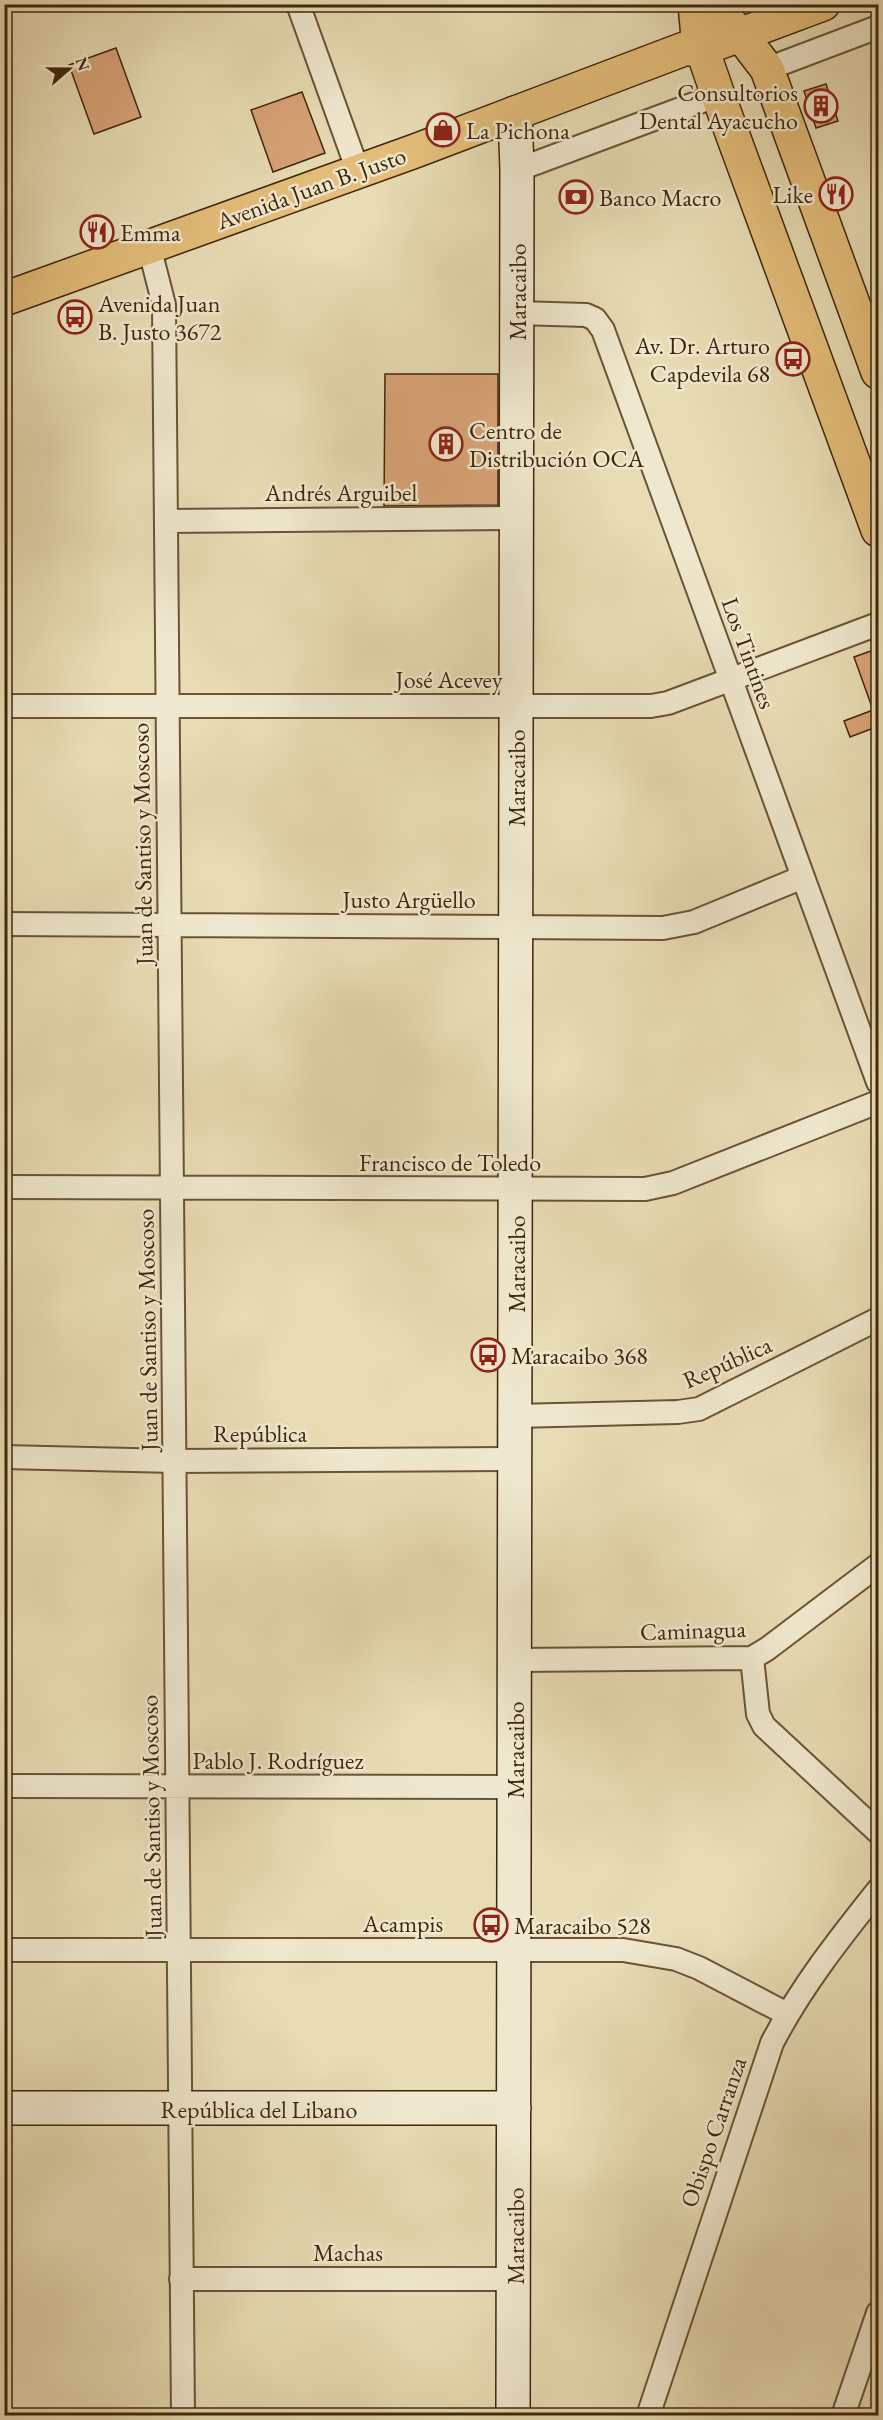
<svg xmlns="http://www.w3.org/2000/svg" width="883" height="2420" font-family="'EB Garamond',serif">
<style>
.building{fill:#d8a377;stroke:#3f270c;stroke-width:1.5}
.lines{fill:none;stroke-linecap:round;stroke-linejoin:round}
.minor-casing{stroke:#695436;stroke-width:26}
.secondary-casing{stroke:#3f270c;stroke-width:36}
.primary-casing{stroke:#3f270c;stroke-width:36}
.minor{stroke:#f0e8ce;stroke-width:22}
.secondary{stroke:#f0e8ce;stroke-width:33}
.primary{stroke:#e4be7a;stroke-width:33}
.labels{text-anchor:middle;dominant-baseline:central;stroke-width:5;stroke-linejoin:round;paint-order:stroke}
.poi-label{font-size:24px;fill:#3f270c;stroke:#f0e8ce;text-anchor:start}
.street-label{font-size:24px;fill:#3f270c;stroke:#f0e8ce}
</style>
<rect width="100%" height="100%" fill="#e8dcb4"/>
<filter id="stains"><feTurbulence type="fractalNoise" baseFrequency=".00333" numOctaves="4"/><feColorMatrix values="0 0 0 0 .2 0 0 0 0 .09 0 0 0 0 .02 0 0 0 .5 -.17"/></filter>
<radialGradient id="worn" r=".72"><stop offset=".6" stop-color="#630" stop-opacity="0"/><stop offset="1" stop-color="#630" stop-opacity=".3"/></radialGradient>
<path class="building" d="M116 48 141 117 94 134 69 65Z
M826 84 838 121 816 128 804 91Z
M302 92 325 153 273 172 251 110Z
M385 374H498V505L384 506Z
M879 648V726L850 737 844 721 873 710 854 657Z"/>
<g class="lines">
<g class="minor-casing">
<path id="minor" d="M298 4 358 171
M767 69 878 27
M517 170 718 95
M149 246 164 305 183 2416
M517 313 586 315 595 319 603 330 878 1082
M166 521 517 518
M4 706H651L668 703 878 624
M4 924 663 928 694 922 803 877
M4 1187 645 1189 673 1183 878 1102
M515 1416 678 1412 699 1409 878 1319
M4 1457 175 1461 515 1459
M752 1658 758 1714 764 1726 878 1832
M515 1660 752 1658 767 1649 878 1565
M4 1786 515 1787
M4 1950H623L676 1959 699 1968 787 2014
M181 2279H515
M648 2416 772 2043C801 1987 839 1939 878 1890
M843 2416 878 2313"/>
</g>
<g class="secondary-casing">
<path id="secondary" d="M4 2108H514
M513 2416 517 170 515 113"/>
</g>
<g class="primary-casing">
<path id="primary" d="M695 4 698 37 718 95 878 530
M712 4 741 35 767 69 878 372
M4 299 415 151 684 49H702L823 4"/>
</g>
<use href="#minor" class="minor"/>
<use href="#secondary" class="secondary"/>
<use href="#primary" class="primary"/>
</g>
<defs>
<g id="building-ring" transform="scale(1.725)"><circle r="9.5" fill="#f0e8ce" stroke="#8f2418" stroke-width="1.5"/><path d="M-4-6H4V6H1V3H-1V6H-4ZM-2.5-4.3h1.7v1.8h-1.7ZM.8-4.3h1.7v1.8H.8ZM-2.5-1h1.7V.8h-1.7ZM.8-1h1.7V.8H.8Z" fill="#8f2418"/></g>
<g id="shop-ring" transform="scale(1.725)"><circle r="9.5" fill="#f0e8ce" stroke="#8f2418" stroke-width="1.5"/><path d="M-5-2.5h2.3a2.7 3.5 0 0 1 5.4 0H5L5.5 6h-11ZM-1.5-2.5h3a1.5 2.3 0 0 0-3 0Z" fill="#8f2418"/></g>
<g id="restaurant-ring" transform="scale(1.725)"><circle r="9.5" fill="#f0e8ce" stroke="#8f2418" stroke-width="1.5"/><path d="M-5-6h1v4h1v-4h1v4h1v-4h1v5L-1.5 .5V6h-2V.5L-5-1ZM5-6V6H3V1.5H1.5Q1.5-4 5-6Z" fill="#8f2418"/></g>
<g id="bank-ring" transform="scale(1.725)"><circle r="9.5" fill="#f0e8ce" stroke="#8f2418" stroke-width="1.5"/><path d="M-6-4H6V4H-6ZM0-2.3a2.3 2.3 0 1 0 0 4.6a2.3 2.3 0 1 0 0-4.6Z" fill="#8f2418"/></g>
<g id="bus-ring" transform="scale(1.725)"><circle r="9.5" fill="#f0e8ce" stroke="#8f2418" stroke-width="1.5"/><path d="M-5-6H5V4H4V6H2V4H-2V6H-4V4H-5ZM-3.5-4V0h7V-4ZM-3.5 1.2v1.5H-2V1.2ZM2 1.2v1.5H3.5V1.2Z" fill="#8f2418"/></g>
</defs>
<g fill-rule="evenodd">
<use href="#building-ring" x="821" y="106"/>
<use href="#shop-ring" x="443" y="130"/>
<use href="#restaurant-ring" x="836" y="194"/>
<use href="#bank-ring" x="576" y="197"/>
<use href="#restaurant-ring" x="97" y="232"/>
<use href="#bus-ring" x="75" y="317"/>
<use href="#bus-ring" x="793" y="359"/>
<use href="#building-ring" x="446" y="444"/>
<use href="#bus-ring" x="488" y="1355"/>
<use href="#bus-ring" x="491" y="1925"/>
</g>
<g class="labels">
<g class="poi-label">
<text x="798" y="92" text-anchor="end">Consultorios<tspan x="798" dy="28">Dental Ayacucho</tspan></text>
<text x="466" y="130">La Pichona</text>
<text x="813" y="194" text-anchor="end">Like</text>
<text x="599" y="197">Banco Macro</text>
<text x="120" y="232">Emma</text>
<text x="98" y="303">Avenida Juan<tspan x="98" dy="28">B. Justo 3672</tspan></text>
<text x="770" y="345" text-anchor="end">Av. Dr. Arturo<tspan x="770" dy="28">Capdevila 68</tspan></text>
<text x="469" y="430">Centro de<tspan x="469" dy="28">Distribución OCA</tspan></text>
<text x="511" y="1355">Maracaibo 368</text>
<text x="514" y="1925">Maracaibo 528</text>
</g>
<g class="street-label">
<text transform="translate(311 188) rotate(-20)">Avenida Juan B. Justo</text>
<text transform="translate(517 292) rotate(-90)">Maracaibo</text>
<text x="341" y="492">Andrés Arguibel</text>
<text transform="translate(749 653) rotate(70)">Los Tintines</text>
<text x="449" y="679">José Acevey</text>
<text transform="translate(516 778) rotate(-90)">Maracaibo</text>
<text transform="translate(142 844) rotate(-91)">Juan de Santiso y Moscoso</text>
<text x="409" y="899">Justo Argüello</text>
<text x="450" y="1162">Francisco de Toledo</text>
<text transform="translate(516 1264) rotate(-90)">Maracaibo</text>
<text transform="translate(147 1330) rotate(-91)">Juan de Santiso y Moscoso</text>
<text transform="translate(727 1362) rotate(-24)">República</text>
<text x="260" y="1433">República</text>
<text transform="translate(693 1630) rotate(-2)">Caminagua</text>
<text transform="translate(515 1750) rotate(-90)">Maracaibo</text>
<text x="278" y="1760">Pablo J. Rodríguez</text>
<text transform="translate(151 1816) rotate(-91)">Juan de Santiso y Moscoso</text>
<text x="403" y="1923">Acampis</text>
<text x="259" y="2109">República del Libano</text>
<text transform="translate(713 2132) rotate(-71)">Obispo Carranza</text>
<text transform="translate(515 2236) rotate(-90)">Maracaibo</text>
<text x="348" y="2252">Machas</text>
</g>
</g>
<rect width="883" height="2420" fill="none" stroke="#e8dcb4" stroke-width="24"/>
<rect x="6" y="6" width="871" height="2408" fill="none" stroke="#3f270c" stroke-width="3"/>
<rect x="12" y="12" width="859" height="2396" fill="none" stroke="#3f270c" stroke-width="1.5"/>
<g transform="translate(69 69) rotate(70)" stroke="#f0e8ce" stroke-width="4.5" paint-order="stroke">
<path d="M0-4.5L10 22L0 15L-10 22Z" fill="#3f270c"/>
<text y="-9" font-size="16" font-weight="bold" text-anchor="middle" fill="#3f270c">N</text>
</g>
<rect width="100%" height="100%" filter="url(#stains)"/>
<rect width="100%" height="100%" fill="url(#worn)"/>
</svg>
